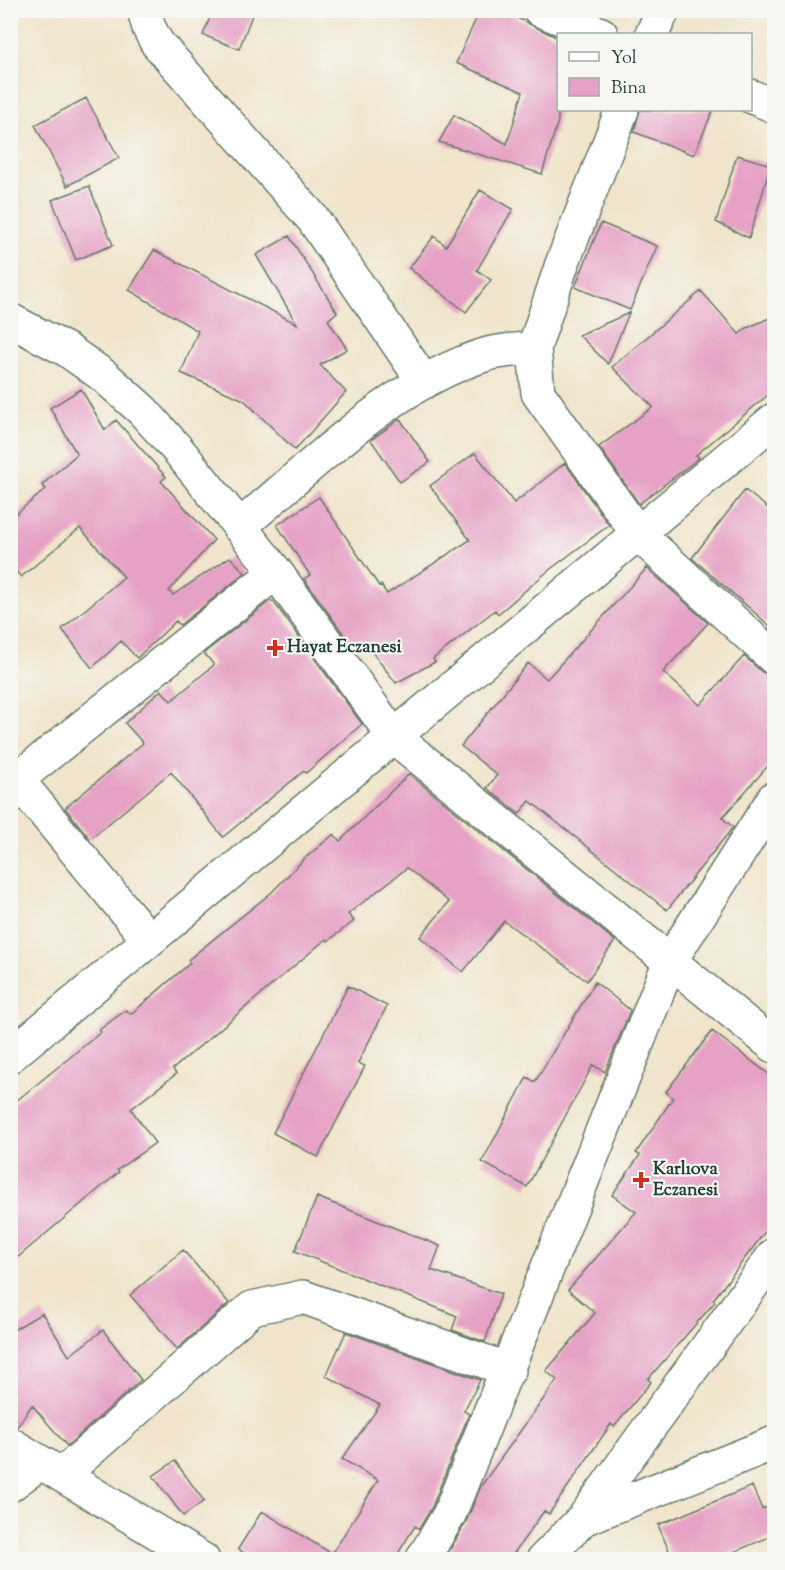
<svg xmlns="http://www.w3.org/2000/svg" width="785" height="1570" font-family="'Sorts Mill Goudy',serif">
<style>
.building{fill:#e6a2c5}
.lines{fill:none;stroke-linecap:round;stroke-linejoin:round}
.minor-casing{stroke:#687869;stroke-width:36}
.minor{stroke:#fff;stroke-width:33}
.poi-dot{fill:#c8321e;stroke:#f6f6f2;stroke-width:2}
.labels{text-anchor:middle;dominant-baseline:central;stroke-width:4.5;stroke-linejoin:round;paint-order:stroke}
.poi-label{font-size:18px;font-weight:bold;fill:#1f3d34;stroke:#f6f6f2;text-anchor:start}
</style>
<rect width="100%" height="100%" fill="#f6f6f2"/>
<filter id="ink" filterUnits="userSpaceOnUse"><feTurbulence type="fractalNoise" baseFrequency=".0167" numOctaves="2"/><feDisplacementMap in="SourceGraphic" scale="12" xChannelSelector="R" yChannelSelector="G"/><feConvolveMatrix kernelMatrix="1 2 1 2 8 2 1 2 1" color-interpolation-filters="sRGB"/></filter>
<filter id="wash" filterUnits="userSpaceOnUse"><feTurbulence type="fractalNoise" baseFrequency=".008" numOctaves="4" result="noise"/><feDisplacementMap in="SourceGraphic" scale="24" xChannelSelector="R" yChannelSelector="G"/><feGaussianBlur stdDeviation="1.35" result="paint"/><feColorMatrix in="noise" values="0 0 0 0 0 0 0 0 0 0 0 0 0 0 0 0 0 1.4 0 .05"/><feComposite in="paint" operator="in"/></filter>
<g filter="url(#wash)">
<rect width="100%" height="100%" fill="#f0e5cc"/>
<g id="blocks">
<path class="building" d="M213 10H254L239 49 203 35Z
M480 10H501L558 38V121L542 174 439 142 454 115 507 144 523 92 456 63Z
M86 98 119 158 67 186 35 125Z
M640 110H713L694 155 634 132Z
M737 155 771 165 749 238 716 222Z
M89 186 113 245 76 260 52 200Z
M480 190 513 209 477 270 491 280 466 312 409 268 434 236 446 246Z
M601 223 657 246 630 310 575 287Z
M289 236 337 312 328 320 347 349 320 365 346 392 295 450 244 400 181 373 198 331 129 290 154 250 297 324 256 255Z
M701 291 739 334 747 328 774 316V390L696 455 699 458 639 504 599 447 653 407 612 367Z
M629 313 608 364 579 335Z
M81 389 105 430 116 420 166 477 161 481 214 540 169 591 173 595 230 557 245 573 180 625 176 621 137 658 121 641 92 668 62 629 124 577 80 528 21 577 10 564V519L46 489 42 485 77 454 50 408Z
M400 419 430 462 400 482 371 440Z
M475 453 514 503 565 463 609 525 548 571 498 614 495 610 433 659 435 662 396 683 365 643 355 650 304 579 310 575 277 525 319 497 379 586 381 585 387 594 470 540 430 486Z
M745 490 774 513V633L769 628 771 627 692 558Z
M647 568 708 623 663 672 700 705 744 656 762 672 774 676V759L722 818 733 827 667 910 530 801 519 814 487 788 497 775 461 746 528 663 547 679Z
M270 601H273L362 724 306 773 304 771 223 837 171 772 90 839 65 808 143 743 125 723 161 690 171 701 214 665 204 653Z
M409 774 615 941 587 981 504 921 463 972 420 937 449 902 407 868 348 914 354 921 328 941 326 939 173 1069 176 1074 131 1109 155 1143 117 1170 119 1172 10 1264V1106L101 1032 99 1030 126 1010 131 1014 190 963 188 960 272 892 304 859 334 834 340 841Z
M595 982 630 1010 628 1016 605 1072 593 1065 527 1187 482 1162 527 1077 535 1082Z
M348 986 387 1006 358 1063 365 1066 318 1157 273 1133Z
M712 1031 774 1078V1220L713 1300 715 1302 648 1379 651 1382 614 1427 611 1424 549 1514 544 1511 509 1560H456L448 1553 466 1522 481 1486 557 1380 546 1371 595 1313 568 1290 636 1212 612 1195 640 1155 636 1153 673 1098 666 1092Z
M317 1197 440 1246 431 1270 501 1294 485 1342 452 1330 457 1316 295 1251Z
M183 1250 229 1303 177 1349 130 1295Z
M42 1313 69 1356 103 1330 141 1380 67 1446 32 1405 17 1427 10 1425V1332Z
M346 1332 480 1380 464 1411 469 1414 432 1507 419 1529 415 1526 394 1560H255L238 1549 262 1511 332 1554 378 1480 342 1459 380 1405 326 1376Z
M175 1461 204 1501 183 1516 153 1476Z
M752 1486 762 1509 774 1504V1535L715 1560H673L658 1525Z"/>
</g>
</g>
<g filter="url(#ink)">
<use href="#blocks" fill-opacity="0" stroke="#687869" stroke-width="1.5"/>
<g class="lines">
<g class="minor-casing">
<path id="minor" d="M144 10 149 28 157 43 313 219 424 382
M540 10 601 34
M652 34 663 10
M750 96 774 106
M622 110 562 264 534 348 538 393 638 534 774 658
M10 320 67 350 104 376 142 410 178 450 276 572 394 737 774 1046
M239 527C314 465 393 382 488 354 502 350 519 350 534 348
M10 771 149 940
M10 785 276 572
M10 1056 774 420
M10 1444 203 1560
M63 1474 252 1308 303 1297 509 1370
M10 1485 40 1463
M583 1519 774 1443
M422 1560 449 1515 670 961 774 798
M543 1560 583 1519 774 1255"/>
</g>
<use href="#minor" class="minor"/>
</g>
</g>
<g class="poi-dot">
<path d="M272 639h6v6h6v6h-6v6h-6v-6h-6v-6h6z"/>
<path d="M638 1171h6v6h6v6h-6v6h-6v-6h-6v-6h6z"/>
</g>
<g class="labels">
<g class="poi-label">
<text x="287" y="648">Hayat Eczanesi</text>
<text x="653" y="1170">Karlıova<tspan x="653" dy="21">Eczanesi</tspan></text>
</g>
</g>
<rect width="785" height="1570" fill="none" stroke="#f6f6f2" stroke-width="36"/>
<rect x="557" y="33" width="195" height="78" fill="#f6f6f2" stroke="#a0aca6" stroke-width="1.5"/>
<rect x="569" y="52" width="30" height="9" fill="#ffffff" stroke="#a0aca6" stroke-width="1.5"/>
<text x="611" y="63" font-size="18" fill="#1f3d34">Yol</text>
<rect x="569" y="78" width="30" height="18" fill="#e6a2c5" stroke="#a0aca6" stroke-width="1.5"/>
<text x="611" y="93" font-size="18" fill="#1f3d34">Bina</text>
</svg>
